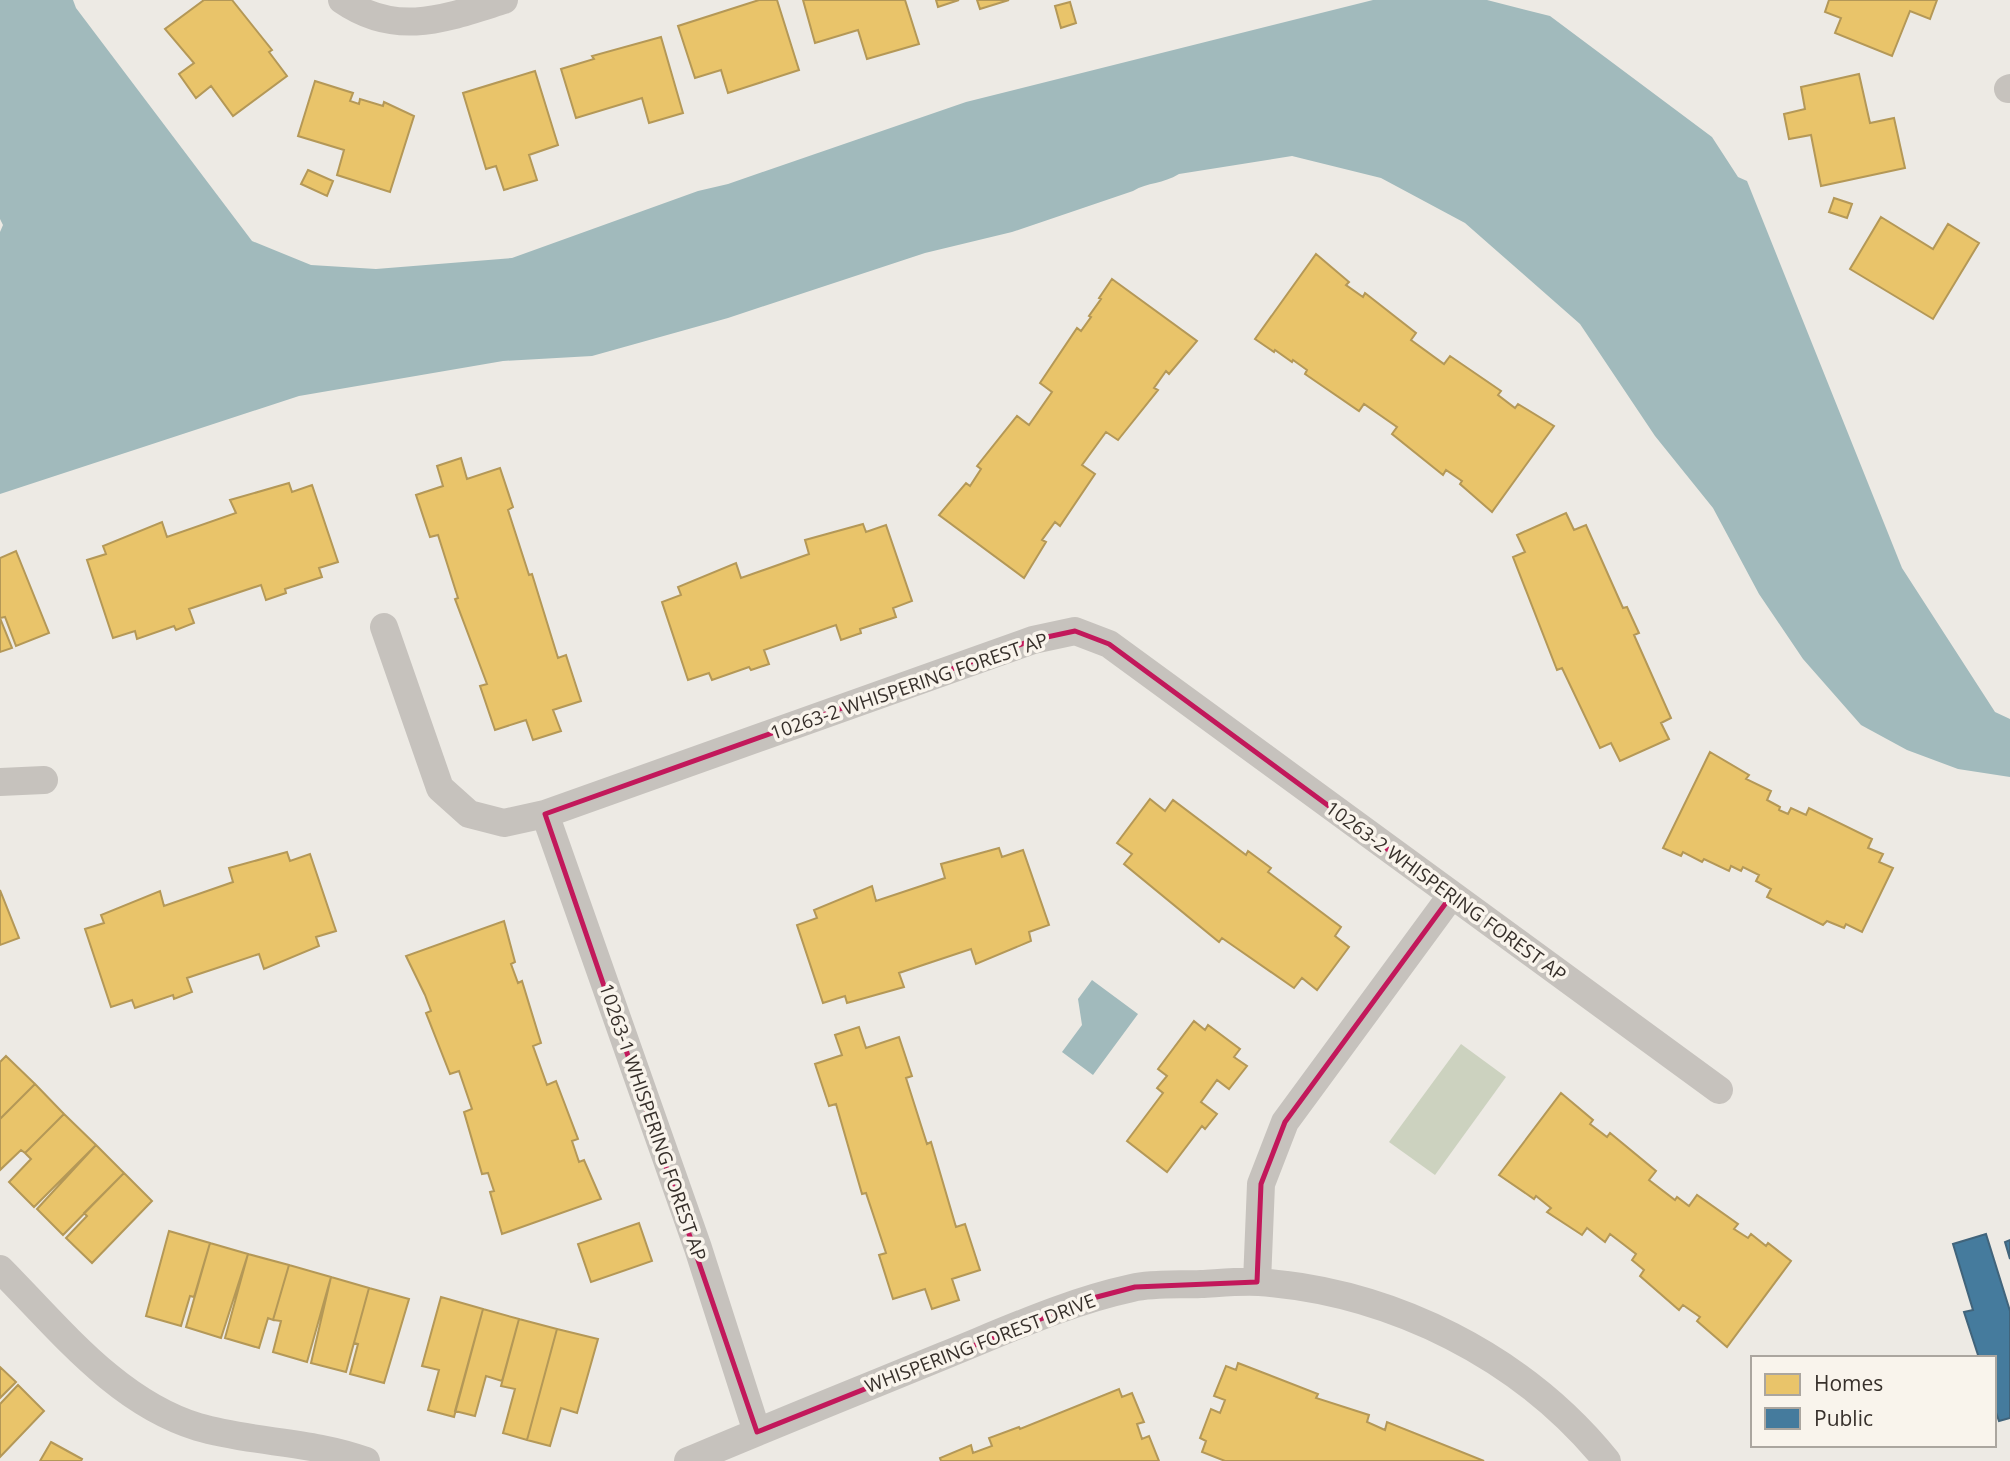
<svg xmlns="http://www.w3.org/2000/svg" width="2010" height="1461" font-family="'Open Sans',sans-serif">
<style>
.green{fill:#ccd2bf}
.water{fill:#a1babc}
.homes{fill:#e9c46a;stroke:#b49857;stroke-width:2}
.public{fill:#457b9d;stroke:#41647b;stroke-width:2}
.lines{fill:none;stroke-linecap:round;stroke-linejoin:round}
.street{stroke:#c6c2bd;stroke-width:28}
.marked{fill:none;stroke:#c2185b;stroke-width:5;stroke-linejoin:round}
.labels{text-anchor:middle;dominant-baseline:central;stroke-width:7;stroke-linejoin:round;paint-order:stroke}
.street-label{font-size:19px;fill:#37302b;stroke:#f9f4ec}
</style>
<rect width="100%" height="100%" fill="#edeae4"/>
<path class="green" d="M1461 1044 1506 1077 1435 1175 1389 1142Z"/>
<path class="water" d="M0 0H73L76 8 252 241 311 265 376 269 512 258 698 191 728 184 966 102 1373 0H1487L1550 16 1712 137 1738 177 1747 181 1902 568 1995 712 2010 719V777L1958 769 1907 750 1861 725 1803 659 1759 594 1713 508 1655 436 1580 324 1465 223 1381 178 1292 156 1179 174C1163 184 1148 182 1133 191L1012 232 925 253 728 318 592 356 503 361 299 396 0 494V232L3 225 0 219Z
M1092 980 1138 1014 1093 1075 1062 1052 1082 1025 1078 999Z"/>
<path class="homes" d="M204 0H232L272 50 269 52 287 76 233 116 211 86 196 98 179 74 194 63 165 29Z
M759 0H777L799 70 728 93 721 70 695 78 678 26Z
M803 0H905L919 44 867 59 858 30 815 43Z
M936 0H959L938 7Z
M977 0H1009L980 9Z
M1829 0H1937L1930 19 1910 11 1892 56 1835 33 1841 18 1825 12Z
M1070 2 1076 23 1061 28 1055 6Z
M661 37 683 113 649 123 642 98 576 118 561 69 594 59 592 56Z
M535 71 558 145 529 155 537 180 504 190 496 166 486 169 463 93Z
M1859 74 1870 123 1894 118 1905 168 1821 186 1811 135 1789 139 1784 114 1805 109 1801 87Z
M315 81 353 93 350 101 359 104 360 99 383 106 384 102 414 116 390 192 337 175 344 150 298 136Z
M308 170 333 181 327 196 301 184Z
M1834 198 1852 204 1847 218 1829 212Z
M1881 217 1933 249 1948 224 1979 243 1933 319 1850 269Z
M1316 254 1349 282 1346 285 1363 297 1365 293 1416 333 1411 340 1444 364 1450 356 1501 391 1498 395 1515 408 1518 404 1554 426 1492 512 1460 484 1462 481 1446 470 1443 475 1392 434 1397 427 1364 404 1359 411 1305 374 1307 370 1293 360 1292 362 1275 350 1274 352 1255 339Z
M1112 279 1197 341 1169 374 1166 371 1154 388 1158 390 1118 440 1106 432 1082 465 1095 474 1060 526 1055 522 1042 540 1046 542 1024 578 939 515 966 483 970 486 981 469 977 466 1017 416 1029 425 1052 392 1040 383 1077 328 1081 331 1091 317 1089 316 1101 299 1099 298Z
M461 458 467 479 500 468 513 507 508 510 529 575 532 574 558 658 566 655 581 701 553 710 561 731 533 740 526 720 495 730 480 686 487 684 455 599 458 598 438 535 430 537 416 495 443 486 437 466Z
M289 483 292 492 312 485 338 562 319 568 322 577 285 589 286 593 266 600 261 585 189 609 194 623 176 630 174 626 137 639 135 631 113 638 87 560 106 554 103 546 162 522 167 537 236 513 230 500Z
M1566 513 1574 530 1586 525 1623 608 1627 607 1639 633 1634 635 1671 718 1661 723 1669 739 1620 761 1611 743 1600 748 1562 668 1557 670 1513 557 1525 552 1517 535Z
M863 524 866 532 886 525 912 601 893 608 896 617 860 629 861 633 841 640 836 625 764 650 769 664 751 670 749 667 712 680 709 673 688 680 662 602 681 595 678 587 736 563 741 578 809 554 805 540Z
M16 551 49 633 16 646 5 617 0 618V558Z
M0 618 12 648 0 652Z
M1710 752 1749 775 1746 779 1771 791 1767 800 1780 807 1779 810 1788 814 1791 808 1806 815 1809 808 1872 839 1868 848 1883 854 1879 862 1893 868 1862 932 1846 924 1844 928 1827 921 1823 925 1767 897 1771 889 1756 881 1759 875 1743 867 1741 871 1731 866 1729 871 1704 859 1702 862 1683 852 1681 856 1663 848Z
M1150 799 1165 811 1173 800 1246 855 1248 851 1271 868 1268 872 1341 927 1335 936 1349 947 1317 990 1302 978 1294 988 1222 938 1219 942 1124 864 1132 854 1117 843Z
M999 848 1002 857 1023 850 1049 925 1029 932 1031 941 976 964 971 949 899 973 904 987 847 1003 845 996 823 1003 797 925 817 918 814 910 872 886 876 901 945 878 941 864Z
M287 852 290 861 310 854 336 931 316 937 319 946 264 969 259 954 187 978 192 992 174 999 173 995 135 1008 132 1000 111 1007 85 929 104 923 101 915 160 891 164 906 233 882 229 868Z
M0 890 19 938 0 945Z
M504 921 515 962 511 964 518 983 522 981 541 1043 533 1046 547 1085 556 1081 578 1139 572 1141 579 1162 584 1160 601 1199 502 1234 490 1192 494 1191 488 1173 482 1174 464 1112 472 1109 459 1071 450 1074 426 1013 431 1011 425 995 406 956Z
M1194 1021 1205 1030 1208 1025 1240 1049 1234 1057 1247 1066 1229 1089 1217 1080 1201 1102 1217 1114 1205 1129 1202 1126 1167 1172 1127 1141 1163 1093 1157 1088 1167 1076 1158 1069Z
M859 1027 866 1048 899 1037 912 1076 906 1078 927 1144 931 1142 956 1227 965 1224 980 1270 952 1279 959 1300 932 1309 925 1289 893 1299 879 1255 886 1253 866 1193 862 1194 836 1104 829 1106 815 1064 842 1055 835 1035Z
M6 1056 35 1084 0 1119V1062Z
M35 1084 64 1114 25 1153 21 1150 0 1170V1119Z
M1561 1093 1593 1120 1590 1124 1607 1137 1610 1133 1656 1171 1649 1180 1675 1200 1677 1197 1689 1206 1697 1195 1738 1224 1734 1229 1748 1238 1751 1234 1766 1246 1768 1243 1791 1261 1727 1347 1697 1321 1700 1317 1683 1305 1679 1310 1640 1276 1644 1270 1632 1260 1636 1254 1610 1234 1605 1242 1587 1228 1582 1235 1547 1212 1551 1208 1536 1196 1534 1199 1499 1175Z
M64 1114 96 1145 34 1207 9 1182 31 1159 25 1153Z
M96 1145 124 1173 63 1235 37 1209Z
M124 1173 152 1201 92 1263 66 1238 87 1216 84 1213Z
M639 1223 652 1261 591 1282 578 1244Z
M169 1231 210 1243 194 1297 190 1296 181 1326 146 1316Z
M210 1243 248 1254 221 1338 186 1327Z
M248 1254 289 1265 273 1320 268 1318 259 1348 225 1338Z
M289 1265 331 1277 307 1362 273 1352 281 1321 273 1320Z
M331 1277 369 1288 346 1372 311 1363Z
M369 1288 409 1299 384 1383 350 1374 358 1344 354 1343Z
M441 1297 483 1309 454 1417 428 1410 439 1370 422 1366Z
M483 1309 519 1319 502 1381 486 1376 475 1416 455 1411Z
M519 1319 557 1329 527 1440 503 1433 515 1389 501 1386Z
M557 1329 598 1339 577 1413 561 1408 550 1446 527 1440Z
M1238 1363 1318 1394 1316 1398 1369 1415 1367 1422 1385 1430 1387 1422 1484 1461H1225L1202 1452 1206 1441 1200 1438 1211 1409 1220 1413 1225 1400 1214 1396 1226 1366 1236 1370Z
M0 1367 16 1382 0 1398Z
M18 1385 44 1411 0 1457V1404Z
M1119 1389 1122 1397 1132 1393 1144 1422 1137 1424 1142 1439 1149 1436 1159 1461H941L940 1458 971 1445 973 1453 992 1446 989 1438 1019 1427 1020 1429Z
M51 1442 82 1459 81 1461H40Z"/>
<path class="public" d="M1986 1234 2010 1311V1418L1999 1421 1994 1407V1358H1979L1964 1312 1973 1310 1953 1244Z
M2010 1240V1259L2005 1242Z"/>
<g class="lines">
<path class="street" d="M342 0C397 38 446 18 504 0
M2008 89 2010 88
M384 627 440 788 469 814 504 823 545 814 1033 640 1075 631 1109 644 1719 1090
M0 782 44 780
M545 814 698 1248 757 1432
M0 1269C59 1328 116 1402 198 1427 253 1443 312 1441 366 1461
M1257 1282 1261 1184 1285 1122 1451 896
M688 1461C773 1425 858 1391 943 1356 1005 1331 1067 1302 1132 1288 1154 1283 1179 1285 1201 1284 1220 1283 1240 1281 1259 1282 1393 1292 1523 1357 1607 1461"/>
</g>
<path class="marked" d="M1075 631 1109 644 1451 896 1285 1122 1261 1184 1257 1282 1135 1287 1093 1298 757 1432 545 814 1033 640Z"/>
<g class="labels">
<g class="street-label">
<text transform="translate(909 686) rotate(-19)">10263-2 WHISPERING FOREST AP</text>
<text transform="translate(1446 891) rotate(36)">10263-2 WHISPERING FOREST AP</text>
<text transform="translate(653 1122) rotate(71)">10263-1 WHISPERING FOREST AP</text>
<text transform="translate(980 1343) rotate(-21)">WHISPERING FOREST DRIVE</text>
</g>
</g>
<rect x="1751" y="1356" width="245" height="91" fill="#f9f4ec" stroke="#aba69f" stroke-width="2"/>
<rect x="1765" y="1374" width="35" height="21" fill="#e9c46a" stroke="#aba69f" stroke-width="2"/>
<text x="1814" y="1391" font-size="21" fill="#37302b">Homes</text>
<rect x="1765" y="1408" width="35" height="21" fill="#457b9d" stroke="#aba69f" stroke-width="2"/>
<text x="1814" y="1426" font-size="21" fill="#37302b">Public</text>
</svg>
